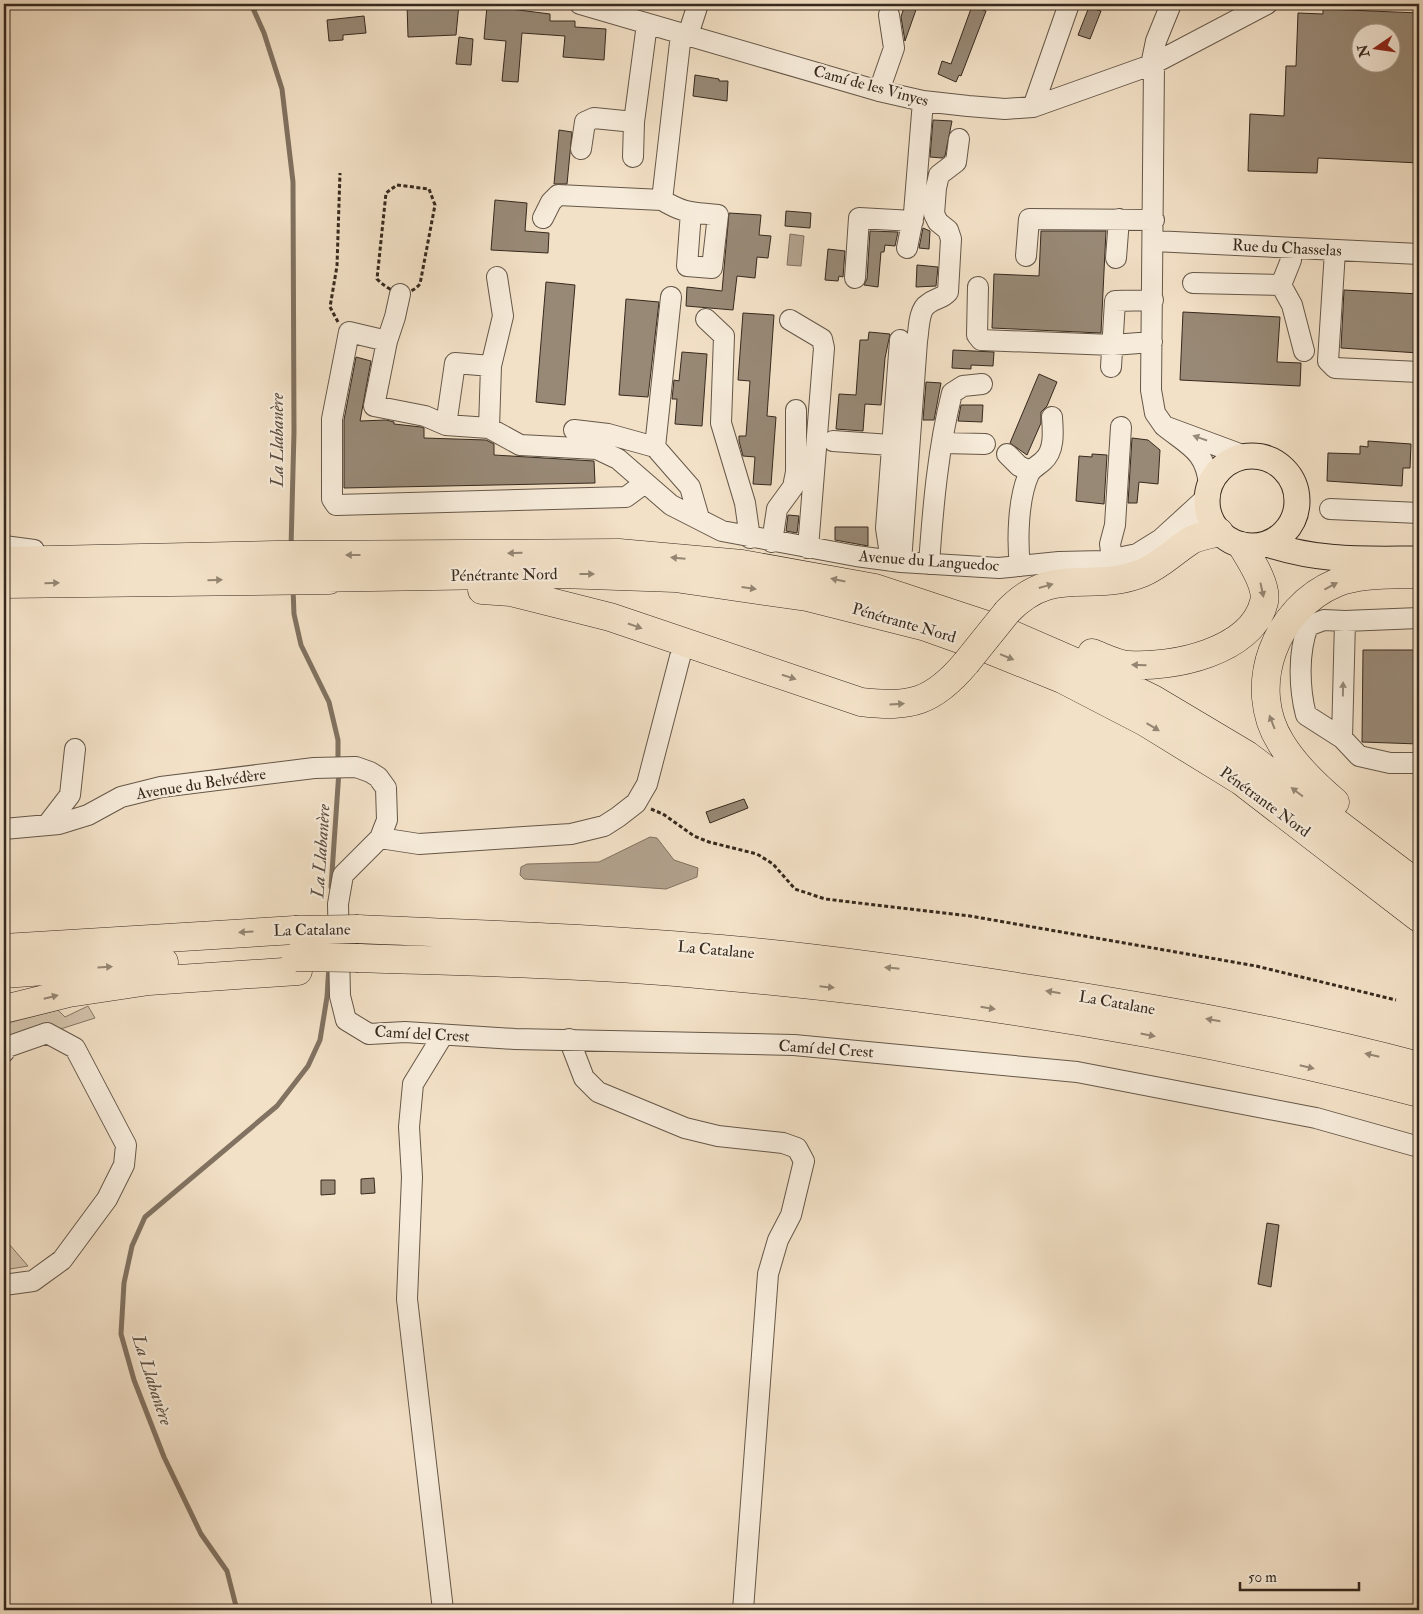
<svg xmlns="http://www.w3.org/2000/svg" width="1423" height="1614" font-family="'IM FELL Double Pica',serif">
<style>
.green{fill:#d3c2aa;stroke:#847664}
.water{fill:#b3a28e;stroke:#817261}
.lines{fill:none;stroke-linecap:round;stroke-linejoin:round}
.stream{stroke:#817261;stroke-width:5}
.building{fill:#988976;stroke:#36291e;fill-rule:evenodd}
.minor-casing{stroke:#655748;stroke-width:22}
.major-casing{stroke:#36291e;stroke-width:27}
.highway-casing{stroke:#36291e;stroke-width:29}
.path{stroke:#36291e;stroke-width:3;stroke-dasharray:4 2.5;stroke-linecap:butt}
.minor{stroke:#f7ecdb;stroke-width:20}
.major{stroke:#f3e1c7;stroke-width:25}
.highway{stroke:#f3e1c7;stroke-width:28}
.highway-bridge-casing{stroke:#36291e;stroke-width:29;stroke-linecap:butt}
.highway-bridge{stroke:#f3e1c7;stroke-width:28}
.oneway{fill:#968a7c}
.oneway2{fill:#948572}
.labels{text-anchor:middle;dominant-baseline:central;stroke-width:4.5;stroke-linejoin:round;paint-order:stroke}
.street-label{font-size:16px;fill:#36291e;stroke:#f7ecdb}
.water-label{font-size:18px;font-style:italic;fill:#5c4d40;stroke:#f7ecdb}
</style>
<rect width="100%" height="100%" fill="#f3e1c7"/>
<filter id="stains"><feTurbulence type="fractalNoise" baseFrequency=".004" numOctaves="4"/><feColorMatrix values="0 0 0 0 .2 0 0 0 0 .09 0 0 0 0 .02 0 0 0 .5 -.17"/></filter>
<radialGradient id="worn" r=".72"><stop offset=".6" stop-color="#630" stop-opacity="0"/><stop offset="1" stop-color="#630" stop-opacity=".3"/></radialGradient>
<path class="green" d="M88 1006 95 1018 4 1047V1024L58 1010 65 1017Z
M9 1244 28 1266 4 1270V1245Z"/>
<path class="water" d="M790 234 804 236 801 266 787 265Z
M650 837 657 838 674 860 698 868 697 877 666 889 524 879 520 875 521 867 527 864 599 862Z"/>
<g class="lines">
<path class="stream" d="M251 4 264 33 282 89 293 182 294 432 291 548
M293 589 294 614 301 645 329 702 338 740V762
M331 887 339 771
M237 1610 227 1571 201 1534 164 1457 134 1380 121 1334 124 1283 132 1246 145 1217 277 1106 308 1066 320 1040 327 997 329 965"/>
</g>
<path class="building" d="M407 4H459L456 35 408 37Z
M905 4H918L905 41 901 17Z
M487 6 550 14V21H575V27L606 29 604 60 563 57 565 36 522 33 518 82 502 81 506 41 484 39Z
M972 6 986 11 961 76 959 75 956 82 938 74 942 61 951 64Z
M1089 7 1101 11 1090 39 1078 35Z
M1323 9 1419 13V163L1318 158 1317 173 1248 171 1250 114 1284 116 1286 66H1296L1298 13 1323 14ZM1360 32H1390V62H1360Z
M364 16 366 33 343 35V40L329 41 327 20Z
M459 37 473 39 471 65 456 64Z
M695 75 719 79V81H728L727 101 693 96Z
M933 120 952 121 945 156 942 158 930 157Z
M559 130 572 132 567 184H554Z
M495 200 527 203 525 231 549 233 548 253 491 250Z
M786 211 811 213 810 228 785 226Z
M729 213 761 215 759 235 771 236 768 258 757 257 755 278 737 276 733 310 686 306 687 287 722 291Z
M923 228 930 231 929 249 919 248Z
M870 231 898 232 895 246 885 245 884 252H881L878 287 864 285 867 279Z
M1041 231H1106L1101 333 992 328 994 274 1039 276Z
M828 249 845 251 843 277 839 276 838 281 825 280Z
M917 265 938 267 936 286 916 287Z
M546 282 575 285 565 405 536 402Z
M1344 290 1419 294V353L1341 348Z
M626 299 659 302 648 397 619 395Z
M1183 312 1280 317 1277 362 1301 363 1300 386 1180 380Z
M743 313 774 315 767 416 776 417 771 485 753 484 755 457 743 456 739 441V436H746L750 381 738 380Z
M869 332 890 334 885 358 881 405 865 404 863 431 836 429 839 394 856 395 860 340H868Z
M953 350 994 352 993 366 971 365V369L952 368Z
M682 352 707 354 702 426 675 424 677 399H672L674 380 679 381Z
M356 357 371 361 360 421 386 420 394 422V424L421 427 424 428V438L486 440 494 444V455L594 461 595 483 344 488V420Z
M1039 374 1057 382 1047 406 1041 412V423L1027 455 1010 443Z
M926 382 941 383 934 420H923Z
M961 405H983L982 422 958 421Z
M1132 438 1148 440 1160 450 1158 484 1139 482 1137 503H1128Z
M1368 441 1411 444 1410 468H1403L1402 486 1327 481 1328 453 1360 454V446L1368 447Z
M1092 454 1107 455 1104 504 1076 501 1079 456 1092 457Z
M788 515 799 516 797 533 786 531Z
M835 527H868V546L835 540Z
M1363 650H1419V744L1362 742Z
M744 799 748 808 710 823 706 812Z
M374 1178 375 1193 361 1194V1179Z
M321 1180H335V1194L321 1195Z
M1267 1223 1279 1225 1271 1287 1258 1284Z"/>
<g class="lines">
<g class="minor-casing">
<path id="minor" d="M580 4 879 91 923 101 968 106 1005 109 1033 107 1151 65 1267 4
M688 35 698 4
M1154 63 1151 390 1155 413 1164 426
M1151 65 1156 41 1171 4
M879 91 894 48 889 15
M1033 107 1069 4
M581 149 585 122 594 118 634 122
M633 157 634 122 647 24
M662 200C685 214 692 212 718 215L712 268 687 266 691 212
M543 218 551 202 558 195 662 200 681 34
M1154 241 1419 254
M907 248 914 213 923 101
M1290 249 1291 260 1281 285 1292 305 1304 351
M1335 251 1328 361 1335 368 1419 372
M1026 256 1029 219 1154 220
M1116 258 1119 219
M497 277 503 316 491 366 489 428 520 445 597 449 618 459 671 505 722 531 856 556 901 562 999 568 1059 562 1104 561 1137 554 1161 539
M855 278 859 218 913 221
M1193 283 1281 285
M978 287 977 335 981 340 1113 345 1152 342
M706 319 724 336 721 423 745 503 750 538
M790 320 822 339 824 348 808 548
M387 341 395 317 400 294
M1111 367 1115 301 1153 300
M446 425 455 363 491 366
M489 428 446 425 425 416 374 406 387 341 349 332 332 419V499L336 505 626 497 645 483
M574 430 608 434 655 447 690 487 699 518
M833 441 891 445
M943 443 985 444
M655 447 671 297
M1007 454 1019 466 1030 471
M1209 485C1206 451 1189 446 1164 426L1245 456
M1330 509 1419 513
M1203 525 1161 539 1207 497
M772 542 777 509 793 487 796 472V410
M4 546 34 550
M1112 559 1110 544 1115 525 1121 427
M891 561 886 528 900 340
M901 562 917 341C919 331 918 310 928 304 935 298 942 299 948 292L951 239 948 230 938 222 934 214 936 188 939 175 956 162 959 139
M929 564C933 507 938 448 952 393L963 386 982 384
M1020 566C1017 540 1018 498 1029 474 1032 468 1039 465 1043 461 1055 451 1053 431 1052 417
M1345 621 1419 618
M1342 738 1345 621 1324 620 1308 626C1298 652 1299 688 1306 715L1342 738 1359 756 1390 763H1419
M47 825 70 795 75 749
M4 829 59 824 88 815 121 797 161 787 314 768 356 767 370 772 378 777 386 788 387 820 380 838 343 875 338 904 340 996 346 1020 369 1034 405 1032 515 1039 794 1045 1077 1072 1316 1118 1419 1147
M380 838 419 844 571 834 604 826 618 817 636 803 647 784 680 657
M443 1035 413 1084 409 1127 412 1177 407 1299 443 1610
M569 1039 584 1078 598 1092 685 1128 718 1136 783 1143 797 1148 804 1161 791 1215 778 1240 768 1274 743 1610
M4 1052 7 1047 47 1033 75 1048 126 1145 124 1165 107 1199 62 1260 33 1281 4 1285"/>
</g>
<g class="major-casing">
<path id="major" d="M1207 501a45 45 0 1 1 90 0a45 45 0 1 1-90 0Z
M1267 544C1321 562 1364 559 1419 559"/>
</g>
<g class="highway-casing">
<path id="highway" d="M4 561 275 555 619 553 742 564 875 588 999 629 1096 671 1153 699 1247 755 1419 885
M311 578 561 574 675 578 807 597 926 627 985 648 1062 679 1145 722 1241 781 1419 918
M4 584 329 580
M482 590 511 592 610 617 861 702C911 708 933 702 966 663
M1007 612C1053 563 1090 594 1142 573 1160 566 1173 552 1190 541 1198 536 1209 535 1219 532
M1092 653C1103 657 1116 664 1128 665 1172 668 1252 652 1264 602 1268 586 1250 559 1242 546
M1335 802C1315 785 1295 766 1281 743 1245 686 1276 608 1336 583 1360 573 1393 575 1419 574
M358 929C474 934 591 938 708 948 811 956 915 971 1018 987 1153 1007 1287 1031 1419 1066
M4 948 295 930
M359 958C475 962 592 964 708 975 947 996 1187 1032 1419 1093
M4 974 164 962
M4 1009 69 993 149 981 298 971"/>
</g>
<path class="path" d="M397 185 429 189 435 205 420 284C406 300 389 291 377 279L386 193Z
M338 322 330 307 337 266 340 173
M651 809 663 814 694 836 709 842 757 854 773 864 795 889 825 899 970 916 1256 966 1396 1000"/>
<use href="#minor" class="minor"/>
<use href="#major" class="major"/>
<use href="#highway" class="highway"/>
<g class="highway-bridge-casing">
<path id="highway-bridge" d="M966 663 1007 612
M295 930 358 929
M296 957 359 958"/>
</g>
<use href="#highway-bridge" class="highway-bridge"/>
</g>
<defs><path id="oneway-solid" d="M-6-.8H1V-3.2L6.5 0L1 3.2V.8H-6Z" transform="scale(1.25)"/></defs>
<g class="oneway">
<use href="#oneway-solid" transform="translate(1200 438) rotate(-161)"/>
<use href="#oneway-solid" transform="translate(1343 689) rotate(-89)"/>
</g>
<g class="oneway2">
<use href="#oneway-solid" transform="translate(515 553) rotate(178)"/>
<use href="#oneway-solid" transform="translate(353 555) rotate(180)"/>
<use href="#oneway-solid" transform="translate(678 558) rotate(-175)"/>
<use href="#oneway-solid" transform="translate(587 574)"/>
<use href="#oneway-solid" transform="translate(215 580) rotate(-1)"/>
<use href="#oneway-solid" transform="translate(838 580) rotate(-168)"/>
<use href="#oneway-solid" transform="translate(52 583) rotate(-1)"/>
<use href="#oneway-solid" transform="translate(1046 586) rotate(-16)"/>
<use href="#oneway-solid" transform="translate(1331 586) rotate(-28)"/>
<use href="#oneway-solid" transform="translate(749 588) rotate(8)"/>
<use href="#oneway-solid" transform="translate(1262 590) rotate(78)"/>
<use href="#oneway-solid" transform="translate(635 626) rotate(19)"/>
<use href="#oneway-solid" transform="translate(1007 657) rotate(22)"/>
<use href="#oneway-solid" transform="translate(1139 665) rotate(-178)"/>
<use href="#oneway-solid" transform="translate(789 677) rotate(18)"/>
<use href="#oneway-solid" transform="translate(897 704) rotate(-3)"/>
<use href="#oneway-solid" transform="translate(1272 722) rotate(-111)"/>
<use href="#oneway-solid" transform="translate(1153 727) rotate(31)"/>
<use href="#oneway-solid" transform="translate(1297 792) rotate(-143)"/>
<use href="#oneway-solid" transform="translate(246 932) rotate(177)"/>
<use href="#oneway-solid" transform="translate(105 967) rotate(-4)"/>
<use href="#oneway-solid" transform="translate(892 968) rotate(-174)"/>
<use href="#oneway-solid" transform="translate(827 987) rotate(6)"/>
<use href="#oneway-solid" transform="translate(1053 992) rotate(-171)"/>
<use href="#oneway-solid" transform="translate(51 997) rotate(-14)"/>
<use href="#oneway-solid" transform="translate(988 1008) rotate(9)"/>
<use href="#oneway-solid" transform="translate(1213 1020) rotate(-170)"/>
<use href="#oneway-solid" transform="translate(1148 1035) rotate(11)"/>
<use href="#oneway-solid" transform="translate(1372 1055) rotate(-167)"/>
<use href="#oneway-solid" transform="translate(1307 1067) rotate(13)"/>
</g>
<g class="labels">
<g class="street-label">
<text transform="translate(871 86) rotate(15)">Camí de les Vinyes</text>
<text transform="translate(1287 248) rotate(3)">Rue du Chasselas</text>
<text transform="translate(929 561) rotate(4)">Avenue du Languedoc</text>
<text transform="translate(504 575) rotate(-1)">Pénétrante Nord</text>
<text transform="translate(904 623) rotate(16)">Pénétrante Nord</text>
<text transform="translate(201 784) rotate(-9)">Avenue du Belvédère</text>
<text transform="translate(1265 802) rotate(36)">Pénétrante Nord</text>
<text transform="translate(312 930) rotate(-1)">La Catalane</text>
<text transform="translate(716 950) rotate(5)">La Catalane</text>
<text transform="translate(1117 1003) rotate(10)">La Catalane</text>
<text transform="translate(422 1034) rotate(3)">Camí del Crest</text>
<text transform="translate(826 1049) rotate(4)">Camí del Crest</text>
</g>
<g class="water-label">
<text transform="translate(277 440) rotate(-90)">La Llabanère</text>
<text transform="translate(321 851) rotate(-86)">La Llabanère</text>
<text transform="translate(152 1380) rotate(72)">La Llabanère</text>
</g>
</g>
<rect width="1423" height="1614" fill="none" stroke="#f3e1c7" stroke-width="20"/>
<rect x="5" y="5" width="1413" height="1604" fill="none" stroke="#36291e" stroke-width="2.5"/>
<rect x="10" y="10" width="1403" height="1594" fill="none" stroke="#36291e"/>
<g transform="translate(1376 48) rotate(257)"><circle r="24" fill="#f7ecdb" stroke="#aa9e8f"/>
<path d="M0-4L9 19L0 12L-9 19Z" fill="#8f2418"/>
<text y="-8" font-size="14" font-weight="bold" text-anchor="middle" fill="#36291e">N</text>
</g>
<path d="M1240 1582v8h119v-8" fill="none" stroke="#36291e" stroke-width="2.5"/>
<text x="1248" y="1582" font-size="15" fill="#36291e" stroke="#f7ecdb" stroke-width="4" paint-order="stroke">50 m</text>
<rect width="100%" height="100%" filter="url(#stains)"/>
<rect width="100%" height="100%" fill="url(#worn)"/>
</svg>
